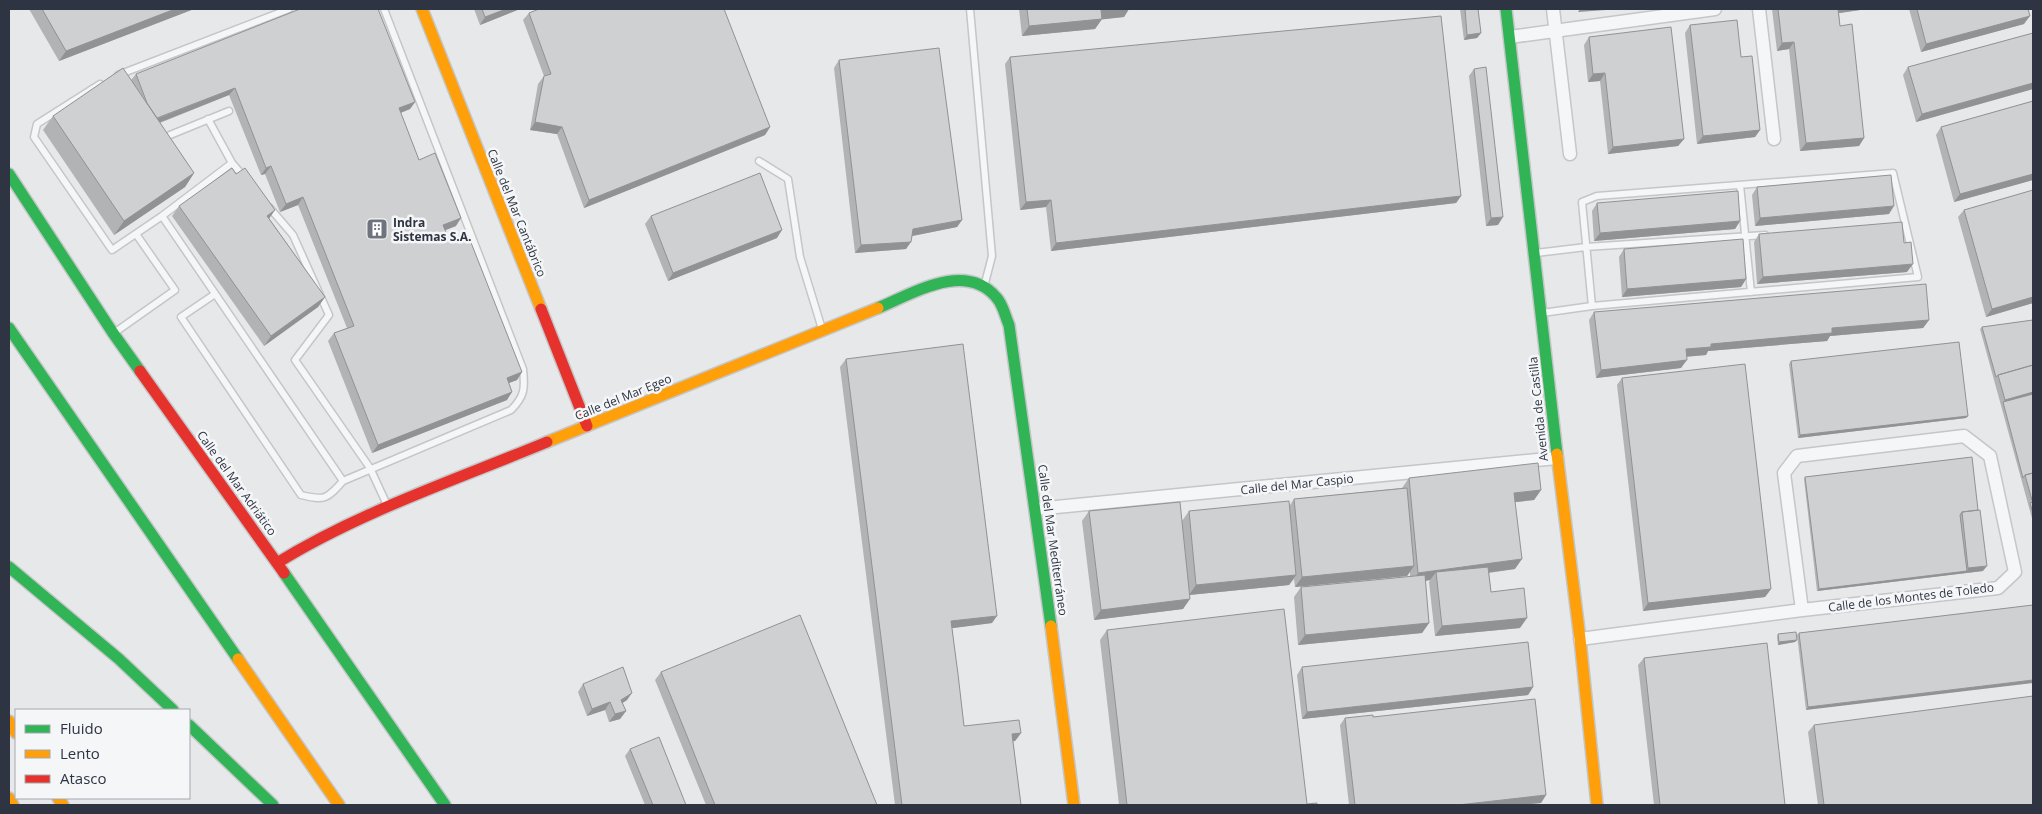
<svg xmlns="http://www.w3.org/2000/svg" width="2042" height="814" font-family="'Open Sans',sans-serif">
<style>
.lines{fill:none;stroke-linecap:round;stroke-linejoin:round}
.lane-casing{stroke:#c4c6c8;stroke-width:9}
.street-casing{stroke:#c4c6c8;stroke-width:15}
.fast-casing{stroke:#c4c6c8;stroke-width:14}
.slow-casing{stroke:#c4c6c8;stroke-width:14}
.jam-casing{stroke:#c4c6c8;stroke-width:14}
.lane{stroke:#f5f6f7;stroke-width:6}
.street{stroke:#f5f6f7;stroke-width:12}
.fast{stroke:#30b455;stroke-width:11}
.slow{stroke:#ff9f0a;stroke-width:11}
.jam{stroke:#e5322d;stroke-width:11}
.wall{fill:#b1b3b5}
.shaded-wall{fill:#909293}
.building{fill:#ced0d2;stroke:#909293}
.labels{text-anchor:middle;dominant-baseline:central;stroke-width:5;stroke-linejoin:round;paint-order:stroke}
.street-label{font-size:12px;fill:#2e3442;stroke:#f4f6f8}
.poi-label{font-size:12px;font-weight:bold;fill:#2e3442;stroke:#f4f6f8;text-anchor:start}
</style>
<rect width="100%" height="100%" fill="#e6e8ea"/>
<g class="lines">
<g class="lane-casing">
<path id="lane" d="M970 9 992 256 985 283
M118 75 289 9
M100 84 37 124 34 137 112 250 162 216 343 481 511 410C525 396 525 388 523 369L384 9
M208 119 232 163
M170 135 229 111
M759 161 788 179 800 257 822 329
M1740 185 1751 292
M269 207 293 235 329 315 295 360 370 468 387 505
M162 216 232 163 244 177
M1536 253 1586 247 1765 235
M215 294 181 317 301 495C325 501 327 499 343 481
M1542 313 1592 306 1918 277 1893 173 1597 196 1582 202 1592 306
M114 333 175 290 136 234"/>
</g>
<g class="street-casing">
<path id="street" d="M1553 9 1570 154
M1759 9 1774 139
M1510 37 1715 9
M1036 509 1557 458
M1580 639 1802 610 1998 588 2015 572 1990 456 1964 436 1797 456 1784 473 1802 610"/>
</g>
<g class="fast-casing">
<path id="fast" d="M1506 9 1557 454
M9 174 113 333 140 371
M878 308C914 293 965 261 996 297 1003 304 1005 316 1009 325L1051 626
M9 328 238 659
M9 567 119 659 173 710
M284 573 445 805
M189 725 273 805"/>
</g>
<g class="slow-casing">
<path id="slow" d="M422 9 541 309
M547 442 878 308
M1557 454 1580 639 1597 805
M1051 626 1074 805
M238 659 339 805
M9 721 16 733
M9 798 13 805
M58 798 63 805"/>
</g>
<g class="jam-casing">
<path id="jam" d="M541 309 587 426
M140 371 284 573
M277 563C359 512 458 479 547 442"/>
</g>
<use href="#lane" class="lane"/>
<use href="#street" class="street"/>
<use href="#fast" class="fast"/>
<use href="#slow" class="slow"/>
<use href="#jam" class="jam"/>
</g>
<path class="wall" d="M29 9H194L59 61Z
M474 9H520L480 25Z
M1019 9H1129L1124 17 1102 19 1095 29 1022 36Z
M1460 9H1478L1481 33 1477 38 1464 40Z
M1772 9H1861L1860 10 1839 13 1840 26 1864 138 1859 146 1800 151 1789 49 1777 51Z
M1909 9H2028L2024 24 1921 52Z
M529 13 770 127 765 135 584 208 557 134 530 130 538 84 544 76 523 20Z
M1690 25 1741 57 1760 130 1755 137 1697 144 1685 33Z
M2033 33V89L1916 122 1903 75 1908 67Z
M1589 37 1684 139 1678 146 1608 154 1600 81 1588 82 1584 45Z
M1010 57 1461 196 1456 203 1051 251 1046 207 1020 210 1005 64Z
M839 60 962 220 957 227 912 236 906 249 855 253 834 68Z
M1474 69 1498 225 1486 226 1469 76Z
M136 74 415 102 410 109 400 113 419 160 456 226 445 230 450 242 522 372 517 380 508 383 507 400 372 453 328 341 334 333 347 328 298 205 280 212 265 174 261 175 229 95 160 123 194 173 185 187 114 235 43 130 53 116 131 80Z
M2033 101V180L1954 202 1936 135 1941 127Z
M1757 187 1889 214 1755 226 1752 195Z
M2033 190V303L1986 317 1958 217 1964 210Z
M1597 203 1740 221 1735 229 1594 241 1592 211Z
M179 206 275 210 269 218 325 297 318 307 264 346 172 216Z
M651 216 777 238 668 281 645 224Z
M1759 234 1907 272 1757 284 1754 242Z
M1624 249 1746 279 1741 287 1622 297 1619 257Z
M1594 312 1929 320 1923 328 1830 336 1827 341 1708 351 1706 355 1686 357 1681 368 1596 378 1589 320Z
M2033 320V522L1980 329 1982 327Z
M846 359 992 623 952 628 964 726 1021 733 1015 741H1013L1021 805H895L840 367Z
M1791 361 1968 416 1966 418 1798 438 1789 364Z
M1622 378 1771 589 1765 597 1643 611 1617 385Z
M1972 457 1983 571 1817 591 1804 479 1805 477Z
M1409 478 1541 490 1534 500 1515 502V569L1489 573 1491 592 1520 628 1435 636 1429 582 1430 580 1425 581 1429 623 1422 633 1298 645 1294 597 1301 587 1410 577V572L1407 576 1295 587 1294 579 1289 585 1189 595 1183 609 1094 620 1082 521 1089 511 1182 521 1189 511 1290 505 1294 499 1402 488Z
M2033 605 1806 710 1797 635 1799 633Z
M1107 630 1307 804 1317 805H1119L1100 640Z
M1778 634 1797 640 1795 642 1778 645 1777 637Z
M1644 658 1785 805H1654L1638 665Z
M1302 667 1533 687 1528 695 1302 719 1297 675Z
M661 672 877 805H706L655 680Z
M583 684 627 700 622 703 626 711 620 719 609 722 605 710 587 716 578 692Z
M1373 717 1546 795 1541 803 1519 805H1349L1340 725 1345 718Z
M1814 725 2033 805H1818L1808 732Z
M630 749 686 805H645L625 756Z"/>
<path class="shaded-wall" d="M175 9H194L59 61 66 51Z
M506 9H520L480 25 485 17Z
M1111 9H1129L1124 17 1097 20 1102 19 1095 29 1022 36 1029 26 1101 10Z
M1580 9H1620L1578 12Z
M1836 9H1861L1860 10 1833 14Z
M2030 16 2024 24 1921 52 1926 44Z
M1481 33 1477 38 1464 40 1467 35Z
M1794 42 1789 49 1777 51 1782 43Z
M1605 73 1600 81 1588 82 1593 74Z
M2033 83V89L1916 122 1922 114Z
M235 88 229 95 148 127 154 120Z
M415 102 410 109 393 116 399 108Z
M535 122 562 127 557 134 530 130Z
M770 127 765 135 584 208 589 200Z
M1760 130 1755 137 1697 144 1703 136Z
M1864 138 1859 146 1800 151 1806 143Z
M1684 139 1678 146 1608 154 1613 147Z
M271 166 265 174 261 175 266 168Z
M194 173 185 187 114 235 124 221Z
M2033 174V180L1954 202 1960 194Z
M1461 196 1456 203 1051 251 1056 243Z
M303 197 298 205 280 212 286 204Z
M1051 200 1046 207 1020 210 1026 202Z
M1894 206 1889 214 1755 226 1760 218Z
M275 210 268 220 267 216Z
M1503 217 1498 225 1486 226 1491 218Z
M461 218 456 226 438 233 443 225Z
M962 220 957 227 907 237 913 229Z
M1740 221 1735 229 1594 241 1600 233Z
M782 230 777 238 668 281 673 273Z
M911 242 906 249 855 253 861 245Z
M1913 264 1907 272 1757 284 1763 277Z
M1746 279 1741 287 1622 297 1627 289Z
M325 297 318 307 264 346 271 336Z
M2033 297V303L1986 317 1992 309Z
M1929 320 1923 328 1830 336 1827 341 1708 351 1706 355 1680 357 1686 349 1711 344 1832 328Z
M1687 360 1681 368 1596 378 1601 370Z
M522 372 517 380 501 386 507 378Z
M512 392 507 400 372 453 378 445Z
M2033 392V396L2003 402 2005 400Z
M1968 416 1966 418 1798 438 1800 435Z
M1541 490 1534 500 1507 503 1514 493Z
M1522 559 1515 569 1437 579 1436 572 1430 580 1411 583 1418 573Z
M1414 566 1407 576 1295 587 1302 577Z
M1987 566 1983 571 1817 591 1819 589 1967 571 1968 568Z
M1296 575 1289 585 1189 595 1196 585Z
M1771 589 1765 597 1643 611 1648 603Z
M1190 599 1183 609 1094 620 1101 610Z
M997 616 992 623 946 629 951 621Z
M1527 618 1520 628 1435 636 1442 626Z
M1429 623 1422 633 1298 645 1305 635Z
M1797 640 1795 642 1778 645 1779 642Z
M2033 680V683L1806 710 1808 707Z
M1533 687 1528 695 1302 719 1307 712Z
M632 693 627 700 615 708 621 700Z
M610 702 605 710 587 716 592 709Z
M626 711 620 719 609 722 615 714Z
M1021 733 1015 741 1007 742 1012 734Z
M1546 795 1541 803 1519 805H1458Z"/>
<path class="building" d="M42 9H175L66 51Z
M300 9H378L415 102 399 108 419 160 435 153 461 218 443 225 450 242 468 235 522 372 507 378 512 392 378 445 334 333 354 326 303 197 286 204 271 166 266 168 235 88 157 118 147 103 136 74Z
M482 9H506L485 17Z
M539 9H724L770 127 589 200 562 127 535 122 544 76 551 74 529 13Z
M1027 9H1111L1101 10 1102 19 1029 26Z
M1465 9H1478L1481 33 1467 35Z
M1778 9H1838L1840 26 1852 24 1864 138 1806 143 1794 42 1782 43Z
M1917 9H2028L2030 16 1926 44Z
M1441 16 1461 196 1056 243 1051 200 1026 202 1010 57Z
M1737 20 1741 57 1752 56 1760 130 1703 136 1690 25Z
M1671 27 1684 139 1613 147 1605 73 1593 74 1589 37Z
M2033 33V83L1922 114 1908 67Z
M939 48 962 220 913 229 911 242 861 245 839 60Z
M1486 67 1503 217 1491 218 1474 69Z
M123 68 194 173 124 221 53 116Z
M2033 101V174L1960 194 1941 127Z
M232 168 236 174 245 168 275 210 267 216 325 297 271 336 179 206Z
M760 173 782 230 673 273 651 216Z
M1891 175 1894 206 1760 218 1757 187Z
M2033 190V297L1992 309 1964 210Z
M1738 191 1740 221 1600 233 1597 203Z
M1902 222 1904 243 1911 242 1913 264 1763 277 1759 234Z
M1743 239 1746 279 1627 289 1624 249Z
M1926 284 1929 320 1832 328V333L1711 344V347L1686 349 1687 360 1601 370 1594 312Z
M2033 320V365L1998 375 1996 377 1982 327Z
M1959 342 1968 416 1800 435 1791 361Z
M963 344 997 616 951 621 958 674 964 726 1019 720 1021 733 1012 734 1021 805H902L846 359Z
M1745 364 1771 589 1648 603 1622 378Z
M2033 365V392L2005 400 1998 375Z
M2033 394V473L2025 475 2023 478 2003 402Z
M1972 457 1978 510 1962 512 1960 515 1967 571 1819 589 1805 477Z
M1538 463 1541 490 1514 493 1522 559 1418 573 1409 478Z
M2033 473V500H2032L2025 475Z
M1407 488 1414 566 1302 577 1294 499Z
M1289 501 1296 575 1196 585 1189 511Z
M1180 502 1190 599 1101 610 1089 511Z
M2033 502V513L2030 503Z
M1980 510 1987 566 1968 568 1962 512Z
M1488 567 1491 592 1524 588 1527 618 1442 626 1436 572Z
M1425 575 1429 623 1305 635 1301 587Z
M2033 605V680L1808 707 1799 633Z
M1284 609 1307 804 1317 803V805H1127L1107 630Z
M800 615 877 805H715L661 672Z
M1796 632 1797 640 1779 642 1778 634Z
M1528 642 1533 687 1307 712 1302 667Z
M1767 643 1785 805H1660L1644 658Z
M623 667 632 693 621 700 626 711 615 714 610 702 592 709 583 684Z
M2033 696V805H1824L1814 725Z
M1535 699 1546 795 1458 805H1355L1345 718 1373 715V717Z
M659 737 686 805H653L630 749Z"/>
<defs>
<g id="building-square" transform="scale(1.125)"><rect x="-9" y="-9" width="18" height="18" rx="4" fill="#6e737d" stroke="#f4f6f8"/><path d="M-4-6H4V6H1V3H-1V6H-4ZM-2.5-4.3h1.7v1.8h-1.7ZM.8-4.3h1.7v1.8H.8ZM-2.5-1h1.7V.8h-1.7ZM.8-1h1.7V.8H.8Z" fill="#fff"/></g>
</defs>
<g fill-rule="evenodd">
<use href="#building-square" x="377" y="229"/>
</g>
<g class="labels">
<g class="street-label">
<text transform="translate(517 213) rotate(68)">Calle del Mar Cantábrico</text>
<text transform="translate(623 397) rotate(-22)">Calle del Mar Egeo</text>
<text transform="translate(1538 409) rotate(-96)">Avenida de Castilla</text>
<text transform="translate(237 483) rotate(54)">Calle del Mar Adriático</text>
<text transform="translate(1297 484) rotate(-6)">Calle del Mar Caspio</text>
<text transform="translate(1053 540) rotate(82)">Calle del Mar Mediterráneo</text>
<text transform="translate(1911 597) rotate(-7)">Calle de los Montes de Toledo</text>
</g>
<g class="poi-label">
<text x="393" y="222">Indra<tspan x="393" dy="14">Sistemas S.A.</tspan></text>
</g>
</g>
<rect width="2042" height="814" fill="none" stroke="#2e3442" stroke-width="20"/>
<rect x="15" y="709" width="175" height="90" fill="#f4f6f8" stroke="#a5a8af"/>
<rect x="25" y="725" width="25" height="8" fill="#30b455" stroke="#a5a8af"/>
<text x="60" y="734" font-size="15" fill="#2e3442">Fluido</text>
<rect x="25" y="750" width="25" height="8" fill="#ff9f0a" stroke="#a5a8af"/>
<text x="60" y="759" font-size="15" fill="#2e3442">Lento</text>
<rect x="25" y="775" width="25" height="8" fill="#e5322d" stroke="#a5a8af"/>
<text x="60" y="784" font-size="15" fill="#2e3442">Atasco</text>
</svg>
